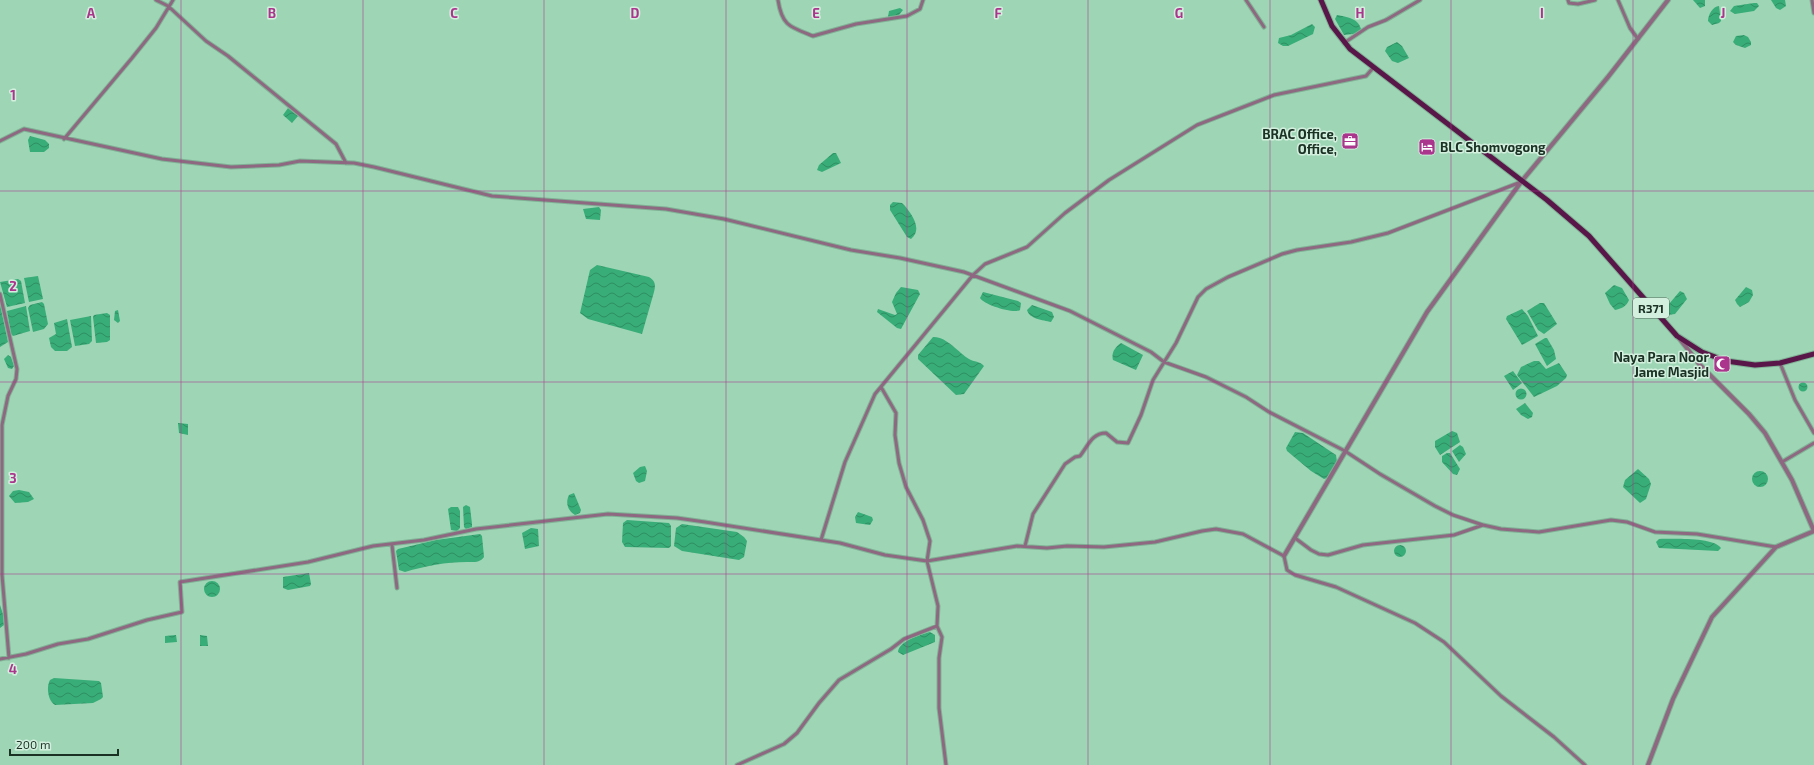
<svg xmlns="http://www.w3.org/2000/svg" width="1814" height="765" font-family="'Exo 2',sans-serif">
<style>
.water{fill:url(#water-waves)}
.lines{fill:none;stroke-linecap:round;stroke-linejoin:round}
.minor-casing{stroke:#80b195;stroke-width:5}
.tertiary-casing{stroke:#80b195;stroke-width:6}
.primary-casing{stroke:#80b195;stroke-width:7}
.minor{stroke:#8e6881;stroke-width:3}
.tertiary{stroke:#8e6881;stroke-width:4}
.primary{stroke:#581748;stroke-width:5}
.grid{fill:none;stroke:#ab358d;stroke-width:1;stroke-opacity:0.55}
.labels{text-anchor:middle;dominant-baseline:central;stroke-width:3;stroke-linejoin:round;paint-order:stroke}
.shield{fill:#d3efde;stroke:#526a5c;stroke-width:1}
.shield-label{font-size:12px;font-weight:bold;fill:#1a3124}
.poi-label{font-size:13px;font-weight:bold;fill:#1a3124;stroke:#d3efde;text-anchor:end}
.grid-label{font-size:13px;text-anchor:middle;font-weight:bold;fill:#ab358d;stroke:#d3efde;stroke-width:3;stroke-linejoin:round;paint-order:stroke}
</style>
<defs>
<pattern id="water-waves" width="16" height="10" patternUnits="userSpaceOnUse"><rect width="16" height="10" fill="#38ad78"/><path d="M0 5q4-4 8 0t8 0" fill="none" stroke="#2e8d62"/></pattern>
</defs>
<rect width="100%" height="100%" fill="#9dd5b5"/>
<path class="water" d="M1693 0H1705V6L1700 8Z
M1771 0H1785L1786 6 1780 10 1776 8Z
M1754 3H1757L1759 6 1754 11 1735 14 1730 11 1734 6Z
M1719 6 1721 21 1719 23 1712 25 1708 21C1708 15 1713 6 1719 6Z
M900 8 903 10 899 15 888 17 889 11Z
M1337 15C1347 17 1358 18 1361 29L1360 32 1353 34 1344 35 1335 19Z
M1312 24 1315 27 1313 34 1288 46H1283L1278 43 1279 38 1291 35Z
M1744 35 1748 37 1751 42V45L1745 48 1736 45 1733 42 1736 36Z
M1397 42 1402 46 1409 58 1398 63 1392 61 1385 51 1387 47Z
M288 108 298 116 292 123 283 115Z
M30 136 45 140 49 144V148L44 152H30L28 140Z
M833 153H836L841 163 822 172 817 170 819 165Z
M893 202 902 203C910 211 924 229 911 239L907 237 890 210V205Z
M599 207 601 210 600 220 586 219 583 209Z
M597 265 649 277C655 281 656 284 654 292L642 334 588 319 580 313 590 270Z
M38 276 43 299 29 302 24 278Z
M18 279 21 281 25 303 7 307 0 282Z
M1614 285 1622 288 1629 300C1627 306 1621 309 1615 310L1610 304 1605 293Z
M901 287 918 290 920 294 901 329 897 328 877 312 878 309 895 315 897 314 892 302 896 293Z
M1746 287 1752 290 1753 295 1749 302 1740 307 1737 304 1735 300Z
M1680 291 1684 293 1687 299 1675 314 1668 315 1666 312 1669 304Z
M983 292 1018 301 1021 303 1020 310C1014 314 984 305 980 298Z
M42 302 44 304 48 324 44 329 33 332 28 308 30 305Z
M1540 303H1544L1557 324 1544 334 1538 330 1527 311Z
M0 304 8 342 0 347Z
M1032 305 1052 312 1054 317 1051 322C1043 320 1029 319 1027 310Z
M26 306 30 331 13 336 11 334 7 311Z
M1522 309 1528 316 1538 336 1522 345 1506 319 1507 316Z
M115 311 118 310 120 321 118 323 114 320Z
M107 313 110 315V340L107 342 96 343 93 317 94 315Z
M91 316 92 341 89 344 75 346 70 320Z
M67 319 72 347 67 351H55L51 347 49 338 56 334 54 323Z
M933 337C946 336 959 353 969 359 974 362 980 361 984 366L964 394 956 395 918 359V355Z
M1545 338H1547L1554 350 1556 359 1547 366 1535 344Z
M1121 343 1143 355 1136 370 1113 360C1111 353 1115 347 1121 343Z
M8 355 11 357 14 366 12 369 8 368 4 359Z
M1534 361H1539L1546 369 1559 363 1567 375 1566 378 1557 386 1534 397 1517 375 1521 367Z
M1513 371 1522 383 1513 390 1504 376Z
M1798.5 387a4.5 4.5 0 1 1 9 0a4.5 4.5 0 1 1-9 0Z
M1515.5 394a5.5 5.5 0 1 1 11 0a5.5 5.5 0 1 1-11 0Z
M1525 403 1533 413 1532 417 1528 419 1521 415 1516 409Z
M178 423 188 424V435L179 433Z
M1452 431 1457 433 1460 442 1440 455 1435 447V441Z
M1295 432 1303 433 1336 455 1337 462 1327 478 1324 479 1311 471 1287 451 1286 448Z
M1460 445 1463 447 1466 454 1459 462 1452 451Z
M1447 453H1450L1460 469 1457 475 1453 474 1442 462V456Z
M645 466 647 471 645 481 639 483 636 481 633 473 640 467Z
M1638 469 1649 479 1651 484 1646 499 1640 503 1623 487 1625 480Z
M1752 479a8 8 0 1 1 16 0a8 8 0 1 1-16 0Z
M19 490 29 492 34 499 28 502 15 503 9 496 13 491Z
M574 493 581 510 580 513 575 515C568 511 565 503 569 495Z
M466 505 470 507 472 524V527L466 529 464 527 463 507Z
M451 507H458L460 511V528L457 531 451 530 448 509Z
M858 512 872 517 873 520 870 525 856 523 855 517Z
M627 520 669 523 671 526V546L669 548 625 547 622 542 623 523Z
M682 524 737 532 744 537 747 541 744 557 739 560 682 551 674 546 676 528Z
M531 528 538 529 539 546 525 549 522 533Z
M480 534 482 536 484 557C480 563 473 562 467 562 446 562 425 566 405 572L399 570 396 551 398 549 436 540Z
M1659 539C1672 539 1713 537 1721 548L1718 551 1659 548 1656 542Z
M1394 551a6 6 0 1 1 12 0a6 6 0 1 1-12 0Z
M309 573 311 584 310 586 288 590 283 588V577Z
M204 589a8 8 0 1 1 16 0a8 8 0 1 1-16 0Z
M0 605 3 614 4 625 0 628Z
M930 632 935 635V642L903 655 898 652C899 641 920 635 930 632Z
M176 635 177 642 165 643V636Z
M200 635 207 636 208 646H200Z
M54 678 99 681 101 683 103 697 101 699 93 703 55 705C48 701 46 687 50 680Z"/>
<g class="lines">
<g class="minor-casing">
<path id="minor" d="M156 0 168 6 206 41 228 56 336 144 346 163
M778 0C782 26 790 27 813 36L856 24 907 16 920 9 923 0
M1246 0 1264 27
M1568 0 1569 3 1578 4 1595 0
M1618 0 1630 28 1638 39
M1812 0 1814 13
M1344 43 1368 27 1386 20 1420 0
M64 139 132 58 156 28 173 0
M0 141 24 129 162 159 231 167 279 165 300 161 354 163 374 167 492 196 666 209 724 219 851 250 900 258 964 272 1070 311 1151 352 1164 362 1206 377 1246 397 1269 412 1345 451 1380 474 1435 506 1453 515 1483 525
M0 294 17 369 16 379 8 396 2 425V575L9 658
M1780 363 1795 400 1814 433
M881 387 896 413 895 435 899 463 906 487 923 520 930 541 927 561 938 606 937 626 942 637 939 658V708L946 765
M1782 462 1814 443
M1295 538 1311 550 1319 554 1328 555 1363 545 1454 535 1483 525 1501 529 1539 532 1611 520 1627 522 1655 532 1697 534 1776 547
M821 540 845 462 875 394 973 275 985 264 1027 247 1065 213 1109 180 1197 125 1274 95 1366 76 1373 68
M392 545 397 588
M1025 546 1033 514 1065 464 1075 457 1080 456C1088 446 1092 433 1106 433L1117 442 1128 443 1141 415 1153 380 1176 343 1198 297 1206 289 1228 277 1282 254 1297 250 1351 242 1388 233 1521 182
M0 659 26 654 58 644 88 639 147 620 182 612 180 582 308 562 373 546 424 540 476 529 608 514 677 518 705 522 840 543 885 555 927 561 1017 546 1047 548 1067 546 1104 547 1155 542 1202 531 1216 529 1243 534 1284 556 1287 570 1295 575 1336 587 1415 623 1444 642 1501 696 1554 737 1585 765
M737 765 784 744 797 733 819 703 839 680 891 649 904 639 937 626"/>
</g>
<g class="tertiary-casing">
<path id="tertiary" d="M1284 556 1427 312 1521 182 1608 77 1668 0
M1648 765 1673 699 1712 617 1776 547 1814 531 1792 480 1765 433 1749 414 1700 365 1679 338"/>
</g>
<g class="primary-casing">
<path id="primary" d="M1321 0 1332 26 1350 49 1547 200 1589 236 1677 336 1702 352 1726 361 1755 365 1780 363 1814 354"/>
</g>
<use href="#minor" class="minor"/>
<use href="#tertiary" class="tertiary"/>
<use href="#primary" class="primary"/>
</g>
<path class="grid" d="M181 0V765M363 0V765M544 0V765M726 0V765M907 0V765M1088 0V765M1270 0V765M1451 0V765M1633 0V765M0 191H1814M0 382H1814M0 574H1814"/>
<defs>
<g id="office-square" transform="scale(0.9)"><rect x="-9" y="-9" width="18" height="18" rx="4" fill="#ab358d" stroke="#d3efde"/><path d="M-6-3h4V-5.5h4V-3h4V5H-6ZM-1-4.5V-3h2v-1.5ZM-6 0V1H6V0Z" fill="#fff"/></g>
<g id="hotel-square" transform="scale(0.9)"><rect x="-9" y="-9" width="18" height="18" rx="4" fill="#ab358d" stroke="#d3efde"/><path d="M-6-4.5h1.5V1H6V5H4.5V3h-9V5H-6ZM-4 0a1.8 1.8 0 1 1 3.6 0ZM.5 0V-2.5h3Q6-2.5 6 0Z" fill="#fff"/></g>
<g id="mosque-square" transform="scale(0.9)"><rect x="-9" y="-9" width="18" height="18" rx="4" fill="#ab358d" stroke="#d3efde"/><path d="M3.5-4.9A6 6 0 1 0 3.5 4.9A5 5 0 1 1 3.5-4.9Z" fill="#fff"/></g>
</defs>
<g fill-rule="evenodd">
<use href="#office-square" x="1350" y="141"/>
<use href="#hotel-square" x="1427" y="147"/>
<use href="#mosque-square" x="1722" y="364"/>
</g>
<g class="labels">
<rect class="shield" x="1633" y="298" width="36" height="20" rx="3"/>
<g class="shield-label">
<text x="1651" y="308">R371</text>
</g>
<g class="poi-label">
<text x="1337" y="134">BRAC Office,<tspan x="1337" dy="15">Office,</tspan></text>
<text x="1440" y="147" text-anchor="start">BLC Shomvogong</text>
<text x="1709" y="357">Naya Para Noor<tspan x="1709" dy="15">Jame Masjid</tspan></text>
</g>
</g>
<g class="grid-label">
<text x="91" y="18">A</text>
<text x="272" y="18">B</text>
<text x="454" y="18">C</text>
<text x="635" y="18">D</text>
<text x="816" y="18">E</text>
<text x="998" y="18">F</text>
<text x="1179" y="18">G</text>
<text x="1360" y="18">H</text>
<text x="1542" y="18">I</text>
<text x="1723" y="18">J</text>
<text x="13" y="100">1</text>
<text x="13" y="291">2</text>
<text x="13" y="483">3</text>
<text x="13" y="674">4</text>
</g>
<path d="M10 749v6h108v-6" fill="none" stroke="#1a3124" stroke-width="2"/>
<text x="16" y="749" font-size="12" fill="#1a3124" stroke="#d3efde" stroke-width="3" paint-order="stroke">200 m</text>
</svg>
